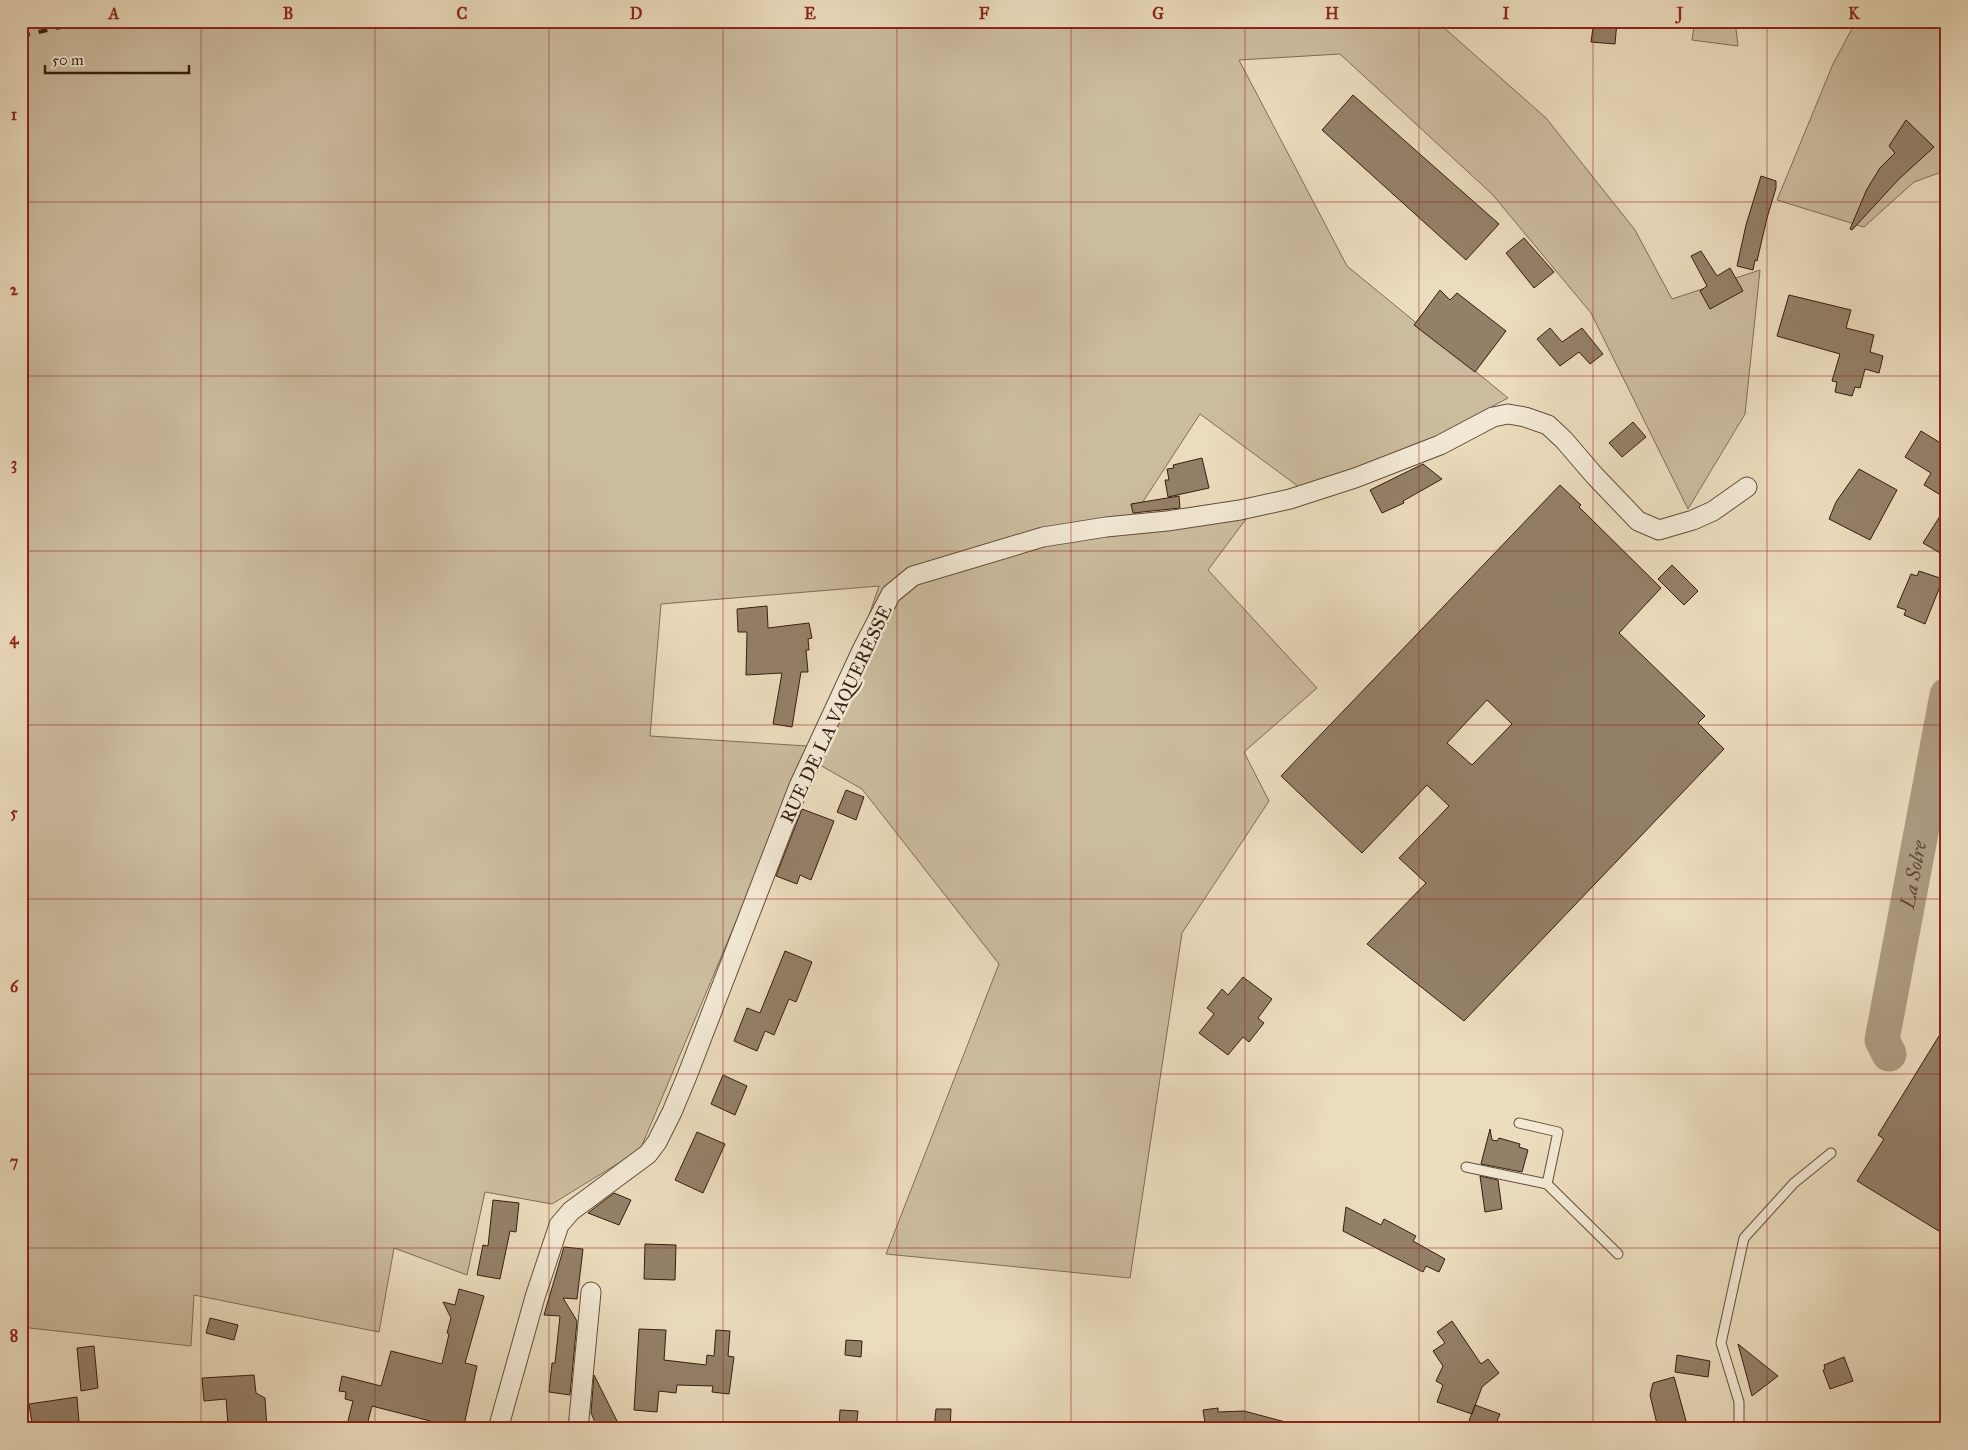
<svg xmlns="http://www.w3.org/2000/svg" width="1968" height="1450" font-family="'IM FELL Great Primer',serif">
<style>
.green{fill:#ccbc9f;stroke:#816c57}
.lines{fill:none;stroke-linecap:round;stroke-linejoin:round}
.river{stroke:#ad9b82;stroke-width:35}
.building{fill:#948069;stroke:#361d0f;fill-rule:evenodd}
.lane-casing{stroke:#634d3a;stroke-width:11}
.street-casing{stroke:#634d3a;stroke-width:21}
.lane{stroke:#f2e8d4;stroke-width:9}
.street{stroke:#f2e8d4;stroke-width:19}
.rail{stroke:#361d0f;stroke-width:4;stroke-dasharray:9 9;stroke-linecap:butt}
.grid{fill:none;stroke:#8f2418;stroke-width:1;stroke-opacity:0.55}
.labels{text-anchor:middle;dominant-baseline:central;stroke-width:5;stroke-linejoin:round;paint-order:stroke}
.street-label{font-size:19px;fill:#361d0f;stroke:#f2e8d4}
.water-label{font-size:20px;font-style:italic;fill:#604937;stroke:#f2e8d4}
.neatline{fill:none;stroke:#8f2418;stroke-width:2}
.grid-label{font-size:16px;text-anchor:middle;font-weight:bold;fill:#8f2418}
</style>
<rect width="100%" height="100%" fill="#ebdcbd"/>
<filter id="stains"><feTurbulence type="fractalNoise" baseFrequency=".004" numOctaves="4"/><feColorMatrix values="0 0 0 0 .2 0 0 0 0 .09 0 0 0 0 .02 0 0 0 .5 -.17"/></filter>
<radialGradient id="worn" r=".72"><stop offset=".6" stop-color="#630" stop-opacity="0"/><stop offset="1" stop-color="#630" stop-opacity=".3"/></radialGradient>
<path class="green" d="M21 21H1439L1442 26 1546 118 1635 230 1672 299 1760 270 1745 414 1688 509 1591 313 1492 194 1340 54 1239 60 1347 266 1508 398 1402 455 1299 487 1200 414 1133 517 1246 519 1208 570 1317 688 1244 752 1269 801 1182 933 1130 1278 886 1254 999 964 862 789 818 764 879 586 661 604 650 736 807 746 735 924 640 1150 552 1204 485 1192 467 1275 394 1248 379 1332 194 1295 191 1346 21 1327Z
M1695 21H1735L1738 46 1692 40Z
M1856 21H1947V170L1914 182 1864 227 1777 200 1833 64Z"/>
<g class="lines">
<path class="river" id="s1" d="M1889 1054 1882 1040 1947 695"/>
</g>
<path class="building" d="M1594 21H1617L1615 44 1591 42Z
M1353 95 1499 224 1466 260 1322 130Z
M1906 120 1934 147 1899 179 1852 230 1850 229 1867 189 1880 168 1895 153 1889 146Z
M1761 176 1776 181V188L1767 218 1757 261 1755 260 1753 270 1737 266 1746 225Z
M1524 238 1554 272 1534 288 1506 253Z
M1701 251 1717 276 1730 268 1743 291 1710 309 1700 291 1707 286 1691 256Z
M1440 290 1450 300 1457 293 1506 331 1475 372 1414 325Z
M1789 295 1851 310 1846 328 1874 335 1870 352 1883 356 1879 373 1865 369 1860 388 1855 387 1852 396 1835 392 1837 382 1832 381 1840 354 1777 336Z
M1550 328 1562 342 1582 328 1603 354 1590 364 1579 352 1560 366 1537 339Z
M1633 422 1646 437 1622 457 1609 443Z
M1921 431 1947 447V499L1924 485 1931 473 1905 457Z
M1202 458 1209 488 1168 497 1165 480H1169L1167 469 1174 468 1173 465Z
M1423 464 1442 479 1403 501 1404 503 1382 513 1370 490Z
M1859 469 1897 490 1870 540 1829 519 1836 502Z
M1560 485 1581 505 1579 507 1661 588 1619 633 1705 716 1698 723 1724 749 1464 1021 1367 944 1426 883 1399 858 1449 806 1427 785 1362 853 1281 776ZM1487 700 1512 724 1472 765 1447 743Z
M1179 496 1180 508 1133 513 1131 504Z
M1947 505V557L1923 543Z
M1672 565 1698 591 1684 605 1658 579Z
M1919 571 1943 579 1925 624 1904 615 1906 610 1897 607 1911 574 1917 576Z
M767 606 768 628 809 623 812 638 808 639 809 650H806L808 672H801L792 727 773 724 782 673 746 675 747 632H738L737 609Z
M846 790 864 797 856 820 837 812Z
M802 809 834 821 811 880 800 875 797 884 776 876Z
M785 951 812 962 796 1002 789 999 774 1035 765 1031 757 1051 734 1041 747 1008 760 1013Z
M1243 977 1272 999 1258 1018 1264 1023 1249 1042 1243 1037 1228 1055 1199 1033 1214 1014 1207 1008 1222 989 1228 995Z
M1947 1023V1236L1857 1181 1884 1139 1878 1135Z
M723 1075 747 1086 735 1115 711 1104Z
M1490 1129 1492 1140 1497 1141 1499 1138 1520 1144 1519 1147 1528 1150 1522 1172 1481 1164Z
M697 1132 725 1144 703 1193 675 1180Z
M1480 1176 1498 1180 1502 1209 1485 1212Z
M614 1193 631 1200 619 1225 588 1213Z
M493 1200 519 1203 516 1232 510 1231 500 1279 477 1275 483 1245 488 1246Z
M1346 1207 1381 1225 1384 1219 1416 1236 1413 1241 1445 1259 1439 1272 1426 1266 1423 1272 1343 1231Z
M645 1244 676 1245 675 1280 644 1279Z
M564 1247 583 1249 577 1299 563 1298 577 1321 570 1395 549 1392 552 1363H555L560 1316 544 1315Z
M459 1289 484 1296 465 1363 477 1366 464 1425 437 1429 438 1423 372 1406 366 1429H346L353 1401 345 1399 346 1392 339 1391 342 1376 381 1386 391 1351 442 1364 449 1334 447 1333 451 1318 443 1302 455 1305Z
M210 1318 238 1325 234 1340 206 1333Z
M1452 1321 1481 1364 1488 1359 1499 1373 1482 1387 1472 1414 1437 1402 1443 1385 1436 1381 1443 1366 1433 1351 1445 1343 1437 1332Z
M639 1329 666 1330 664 1360 706 1365 707 1355 714 1356 716 1330 730 1331 728 1356 734 1357 729 1394 712 1392 713 1386 677 1385 676 1393 659 1391 657 1412 634 1410Z
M846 1340 862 1341 861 1357 845 1355Z
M1738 1344 1778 1376 1752 1396 1747 1377Z
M94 1346 98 1388 81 1391 77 1348Z
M1677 1355 1710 1361 1708 1377 1675 1372Z
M1844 1357 1853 1381 1830 1389 1823 1370 1825 1369 1824 1365Z
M254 1375 256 1393 265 1398 267 1429H242V1425H228L226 1399 204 1401 202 1378Z
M594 1375 621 1429H598L591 1413Z
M1674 1377 1686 1421 1658 1428 1650 1395 1653 1383Z
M77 1397 79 1422 33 1429 29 1404Z
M1475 1405 1500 1414 1494 1429H1466Z
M1218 1408V1412L1244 1411 1293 1424 1292 1429H1206L1203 1410Z
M936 1409H951L950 1429H934Z
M840 1410 858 1411 856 1429H839Z"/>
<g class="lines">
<g class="lane-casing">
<path id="lane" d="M1519 1123 1558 1132 1547 1184
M1466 1167 1547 1184 1618 1254
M1739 1429V1402L1721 1343 1744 1238 1794 1183 1831 1153"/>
</g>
<g class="street-casing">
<path id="street" d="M498 1429 535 1297 559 1225 571 1211 648 1154 657 1142 672 1112 687 1076 799 786 863 648 891 594 913 576 1043 537 1106 527 1167 521 1240 510 1290 499 1355 478 1440 445 1493 417 1508 414 1525 417 1548 425 1564 440 1594 475 1638 521 1659 530 1693 520 1713 511 1747 487
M578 1429 591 1292"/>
</g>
<use href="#lane" class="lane"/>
<use href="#street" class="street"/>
<path class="rail" d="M21 25 39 21
M21 36 88 21"/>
</g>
<path class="grid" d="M201 21V1429M375 21V1429M549 21V1429M723 21V1429M897 21V1429M1071 21V1429M1245 21V1429M1419 21V1429M1593 21V1429M1767 21V1429M21 202H1947M21 376H1947M21 551H1947M21 725H1947M21 899H1947M21 1074H1947M21 1248H1947"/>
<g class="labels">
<g class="street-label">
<text transform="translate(836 714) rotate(-65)">RUE DE LA VAQUERESSE</text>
</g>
<g class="water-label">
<text stroke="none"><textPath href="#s1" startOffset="184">La Solre</textPath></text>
</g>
</g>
<rect width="1968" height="1450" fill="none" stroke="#ebdcbd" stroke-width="55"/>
<path d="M45 65v8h144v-8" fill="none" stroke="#361d0f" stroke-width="2.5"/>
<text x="52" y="65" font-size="15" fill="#361d0f" stroke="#f2e8d4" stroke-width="4" paint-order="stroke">50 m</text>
<rect x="28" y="28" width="1912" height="1394" class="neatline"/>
<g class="grid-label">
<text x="114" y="19">A</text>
<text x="288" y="19">B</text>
<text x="462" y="19">C</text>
<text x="636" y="19">D</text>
<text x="810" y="19">E</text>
<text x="984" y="19">F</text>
<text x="1158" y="19">G</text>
<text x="1332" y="19">H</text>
<text x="1506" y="19">I</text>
<text x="1680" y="19">J</text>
<text x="1854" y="19">K</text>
<text x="14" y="120">1</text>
<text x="14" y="295">2</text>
<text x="14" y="469">3</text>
<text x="14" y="644">4</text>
<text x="14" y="818">5</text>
<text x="14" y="992">6</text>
<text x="14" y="1167">7</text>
<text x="14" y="1341">8</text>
</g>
<rect width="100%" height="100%" filter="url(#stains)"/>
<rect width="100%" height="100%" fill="url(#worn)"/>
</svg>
